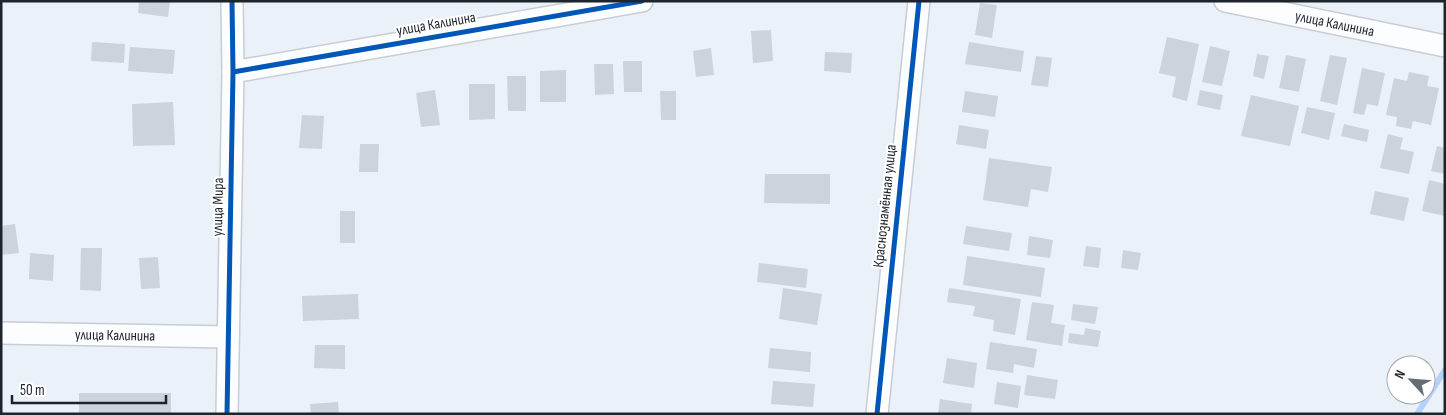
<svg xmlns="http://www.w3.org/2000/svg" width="1446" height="415" font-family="'Sofia Sans Condensed',sans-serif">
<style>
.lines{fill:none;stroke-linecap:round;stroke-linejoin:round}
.stream{stroke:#b4d2f9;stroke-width:6}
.building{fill:#cdd3db}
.minor-casing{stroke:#c8cdd5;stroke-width:24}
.minor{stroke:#fcfdfe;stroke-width:21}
.cycleway-casing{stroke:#fff;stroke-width:8}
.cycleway{stroke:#0057b8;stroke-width:5}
.labels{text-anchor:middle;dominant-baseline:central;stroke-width:4;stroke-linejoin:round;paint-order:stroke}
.street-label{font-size:15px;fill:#1d242c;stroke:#fff}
</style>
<rect width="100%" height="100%" fill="#ebf1f8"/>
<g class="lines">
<path class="stream" d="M1417 414 1445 370"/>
</g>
<path class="building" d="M139 1H170L168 17 138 13Z
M980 3 997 5 992 38 975 35Z
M771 30 773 61 753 63 751 31Z
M1167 37 1199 44 1187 101 1172 97 1176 77 1159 73Z
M92 42 125 44 124 63 91 61Z
M969 42 1024 51 1021 72 965 64Z
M1210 46 1230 51 1222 86 1202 82Z
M130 47 175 50 173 74 128 71Z
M711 48 714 75 696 77 693 51Z
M825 52 852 53 851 73 824 71Z
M1257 54 1269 56 1264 79 1253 76Z
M1286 55 1306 59 1299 92 1279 88Z
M1330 55 1347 58 1337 105 1320 101Z
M1036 56 1052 58 1048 87 1031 85Z
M623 61H642V92H624Z
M594 64H613L614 94 595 95Z
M1362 68 1385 73 1378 106 1367 104 1364 115 1353 113Z
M566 70V102H540V71Z
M1409 72 1429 76 1427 86 1439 88 1431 125 1413 121 1411 129 1396 126 1397 117 1386 115 1394 78 1407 81Z
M507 76H526V111H508Z
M469 84H495V119L469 120Z
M435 90 440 125 421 127 416 93Z
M1200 90 1223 95 1220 110 1197 105Z
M660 91H676V120H661Z
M965 91 998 96 995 117 962 112Z
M1251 95 1299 106 1290 146 1241 136Z
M173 102 175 145 133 146 132 104Z
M1307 107 1335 113 1329 140 1301 133Z
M302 115 324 116 322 149 299 148Z
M1344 124 1369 130 1367 142 1341 136Z
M959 125 989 130 986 149 956 144Z
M1388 134 1403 138 1400 149 1414 152 1409 174 1380 168Z
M360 144H379L378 172H359Z
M1437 146 1445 148V174L1431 171Z
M989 158 1052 167 1048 192 1031 189 1028 207 983 200Z
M765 174H830V204L764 203Z
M1429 180 1445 184V216L1422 211Z
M1375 191 1409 198 1404 221 1370 214Z
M340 211H355V243H340Z
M15 224 19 253 1 255V226Z
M966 226 1012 233 1009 251 963 244Z
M1029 236 1053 240 1050 258 1027 255Z
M1086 246 1101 248 1099 268 1083 266Z
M81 248H102L101 291 80 290Z
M1123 250 1141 253 1138 270 1121 268Z
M30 253 54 255 53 281 29 279Z
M967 256 1045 268 1041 297 963 285Z
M158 257 160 288 141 289 139 258Z
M759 263 808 269 806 288 757 282Z
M783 288 822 294 817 325 779 319Z
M949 288 1021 299 1015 335 993 331 994 320 973 316 975 306 947 302Z
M358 294 359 319 303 321 302 296Z
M1032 302 1054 305 1051 323 1065 325 1062 346 1026 340Z
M1073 304 1098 307 1095 324 1071 320Z
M1085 328 1101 331 1098 347 1068 343 1069 333 1084 335Z
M990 342 1037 349 1034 368 1014 364 1013 373 986 369Z
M315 345H345V369L314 368Z
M770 348 811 352 810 372 768 368Z
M947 358 977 363 974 388 943 383Z
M1027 375 1058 380 1055 399 1024 395Z
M773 381 815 384 813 407 771 404Z
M997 382 1021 386 1018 408 994 404Z
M79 393H171V414H79Z
M940 399 972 404 971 414H938Z
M338 402 339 414H311L310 404Z"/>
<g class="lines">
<g class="minor-casing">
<g id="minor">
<path id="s1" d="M1225 1 1445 46"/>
<path d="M233 72 642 1"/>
<path id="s2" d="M1 333 228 337"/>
<path d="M227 414 233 72 232 1"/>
<path d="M877 414 919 1"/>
</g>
</g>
<use href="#minor" class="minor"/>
<g class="cycleway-casing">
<path id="cycleway" d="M233 72 642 1
M227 414 233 72 232 1
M877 414 919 1"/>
</g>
<use href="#cycleway" class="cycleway"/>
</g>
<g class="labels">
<g class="street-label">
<text transform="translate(436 24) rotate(-10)">улица Калинина</text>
<text stroke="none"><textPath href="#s1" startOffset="112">улица Калинина</textPath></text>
<text transform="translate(885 206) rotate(-84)">Краснознамённая улица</text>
<text transform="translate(218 207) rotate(-89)">улица Мира</text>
<text stroke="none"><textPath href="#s2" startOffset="114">улица Калинина</textPath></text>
</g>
</g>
<rect width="1446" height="415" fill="none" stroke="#1d242c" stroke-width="5"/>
<g transform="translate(1411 380) rotate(296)"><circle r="24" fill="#ffffff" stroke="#a5a7ab"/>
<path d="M0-4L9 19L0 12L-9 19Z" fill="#656c73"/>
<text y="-8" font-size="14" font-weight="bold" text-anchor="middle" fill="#1d242c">N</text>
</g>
<path d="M12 395v8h154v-8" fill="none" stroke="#1d242c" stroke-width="2.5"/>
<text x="20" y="395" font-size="15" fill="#1d242c" stroke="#ffffff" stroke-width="4" paint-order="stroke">50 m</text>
</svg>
